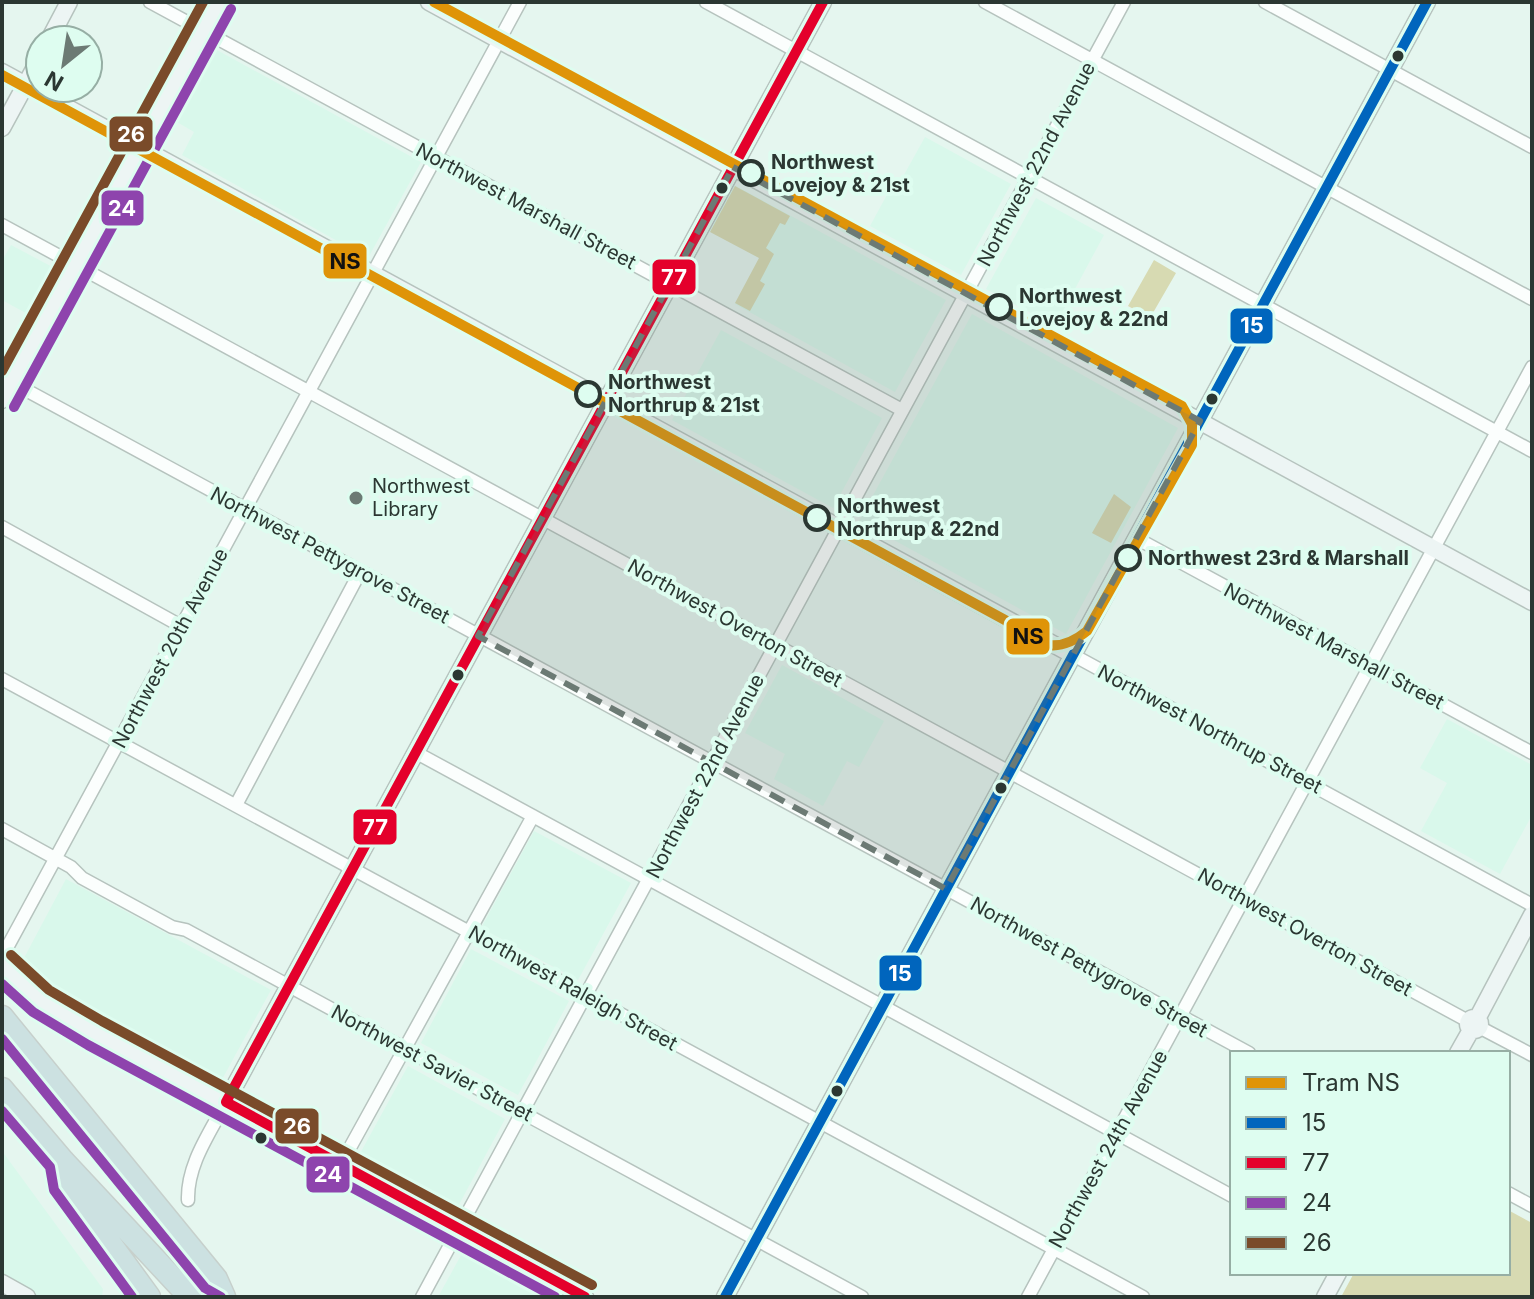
<svg xmlns="http://www.w3.org/2000/svg" width="1534" height="1299" font-family="Inter,sans-serif">
<style>
.built{fill:#d9f8eb}
.green{fill:#d7dab2}
.lines{fill:none;stroke-linecap:round;stroke-linejoin:round}
.street-casing{stroke:#b6c3be;stroke-width:15}
.secondary-casing{stroke:#b6c3be;stroke-width:19}
.highway-casing{stroke:#c7d0cc;stroke-width:25}
.street{stroke:#fbfefd;stroke-width:12}
.secondary{stroke:#edf5f4;stroke-width:16}
.highway{stroke:#cce1e1;stroke-width:22}
.bus-1-casing{stroke:#defdf0;stroke-width:16}
.bus-2-casing{stroke:#defdf0;stroke-width:16}
.bus-3-casing{stroke:#defdf0;stroke-width:16}
.bus-4-casing{stroke:#defdf0;stroke-width:16}
.bus-1{stroke:#0065bd;stroke-width:10}
.bus-2{stroke:#e4002b;stroke-width:10}
.bus-3{stroke:#8e44ad;stroke-width:10}
.bus-4{stroke:#7a4b2a;stroke-width:10}
.tram-1-casing{stroke:#defdf0;stroke-width:16}
.tram-1{stroke:#df9408;stroke-width:10}
.marked{fill:#6c7a74;fill-opacity:0.2;stroke:#6c7a74;stroke-width:6;stroke-dasharray:16 10;stroke-linejoin:round}
.bus-dot{fill:#2b3732;stroke:#defdf0;stroke-width:3}
.stop-dot{fill:#defdf0;stroke:#2b3732;stroke-width:4}
.poi-dot{fill:#6c7a74;stroke:#defdf0;stroke-width:3}
.labels{text-anchor:middle;dominant-baseline:central;stroke-width:8;stroke-linejoin:round;paint-order:stroke}
.stop-label{font-size:20px;font-weight:bold;fill:#2b3732;stroke:#defdf0;text-anchor:start}
.street-label{font-size:20px;fill:#2b3732;stroke:#defdf0}
.poi-label{font-size:20px;fill:#2b3732;stroke:#defdf0;text-anchor:start}
.line-badge{stroke:#defdf0;stroke-width:3}
.badge-label{font-size:22px;text-anchor:middle;font-weight:bold;fill:#fff}
.pale-badge-label{font-size:22px;text-anchor:middle;font-weight:bold;fill:#111}
</style>
<rect width="100%" height="100%" fill="#e5f6ef"/>
<path class="built" d="M206 44 421 162 368 258 182 155 194 132 165 115Z
M925 137 1011 184 961 275 870 226 895 180 900 182Z
M734 185 946 300 895 392 735 304 760 258 710 231Z
M1036 198 1104 235 1055 326 986 289Z
M11 245 58 270 33 317 2 300V261Z
M972 314 1178 428 1066 634 859 521Z
M721 330 882 418 833 508 672 420Z
M782 665 884 721 859 767 847 761 823 806 774 779 785 754 745 733Z
M1447 719 1532 765V815L1500 874 1421 831 1447 783 1420 768Z
M534 831 631 883 578 980 481 928Z
M66 879 271 990 220 1083 58 995 24 958Z
M471 949 569 1001 518 1095 421 1043Z
M408 1066 505 1119 455 1212 357 1159Z
M2 1151 103 1289 102 1297H2Z
M465 1248 555 1297H438Z"/>
<path class="green" d="M735 186 790 216 785 225 780 223 766 248 774 254 760 281 765 284 750 311 735 303 759 258 710 232Z
M1154 260 1176 273 1150 318 1128 306Z
M1114 494 1131 507 1111 543 1092 533Z
M1508 1210 1532 1223V1297H1341L1354 1273H1508Z"/>
<g class="lines">
<g class="street-casing">
<path id="street" d="M150 2 902 410
M706 2 1532 451
M985 2 1532 299
M1265 2 1532 147
M2 225 1468 1021
M2 377 1249 1053
M2 527 181 626
M1136 538 1532 753
M1073 655 1532 905
M2 679 1143 1297
M415 752 1232 1196
M236 805 360 572
M2 829 71 867 82 878 172 927 186 930 862 1297
M2 957 520 2
M1479 1027 1532 1055
M341 1164 533 816
M1508 1193 1532 1206
M188 1200C187 1164 210 1133 226 1102
M422 1297 1124 2
M1028 1297 1532 367"/>
</g>
<g class="secondary-casing">
<path id="secondary" d="M429 2 1532 602
M49 40 69 2
M2 72 1073 655
M2 128 40 58
M2 400 219 2
M2 965 41 1001 95 1033 585 1297
M1468 1024a6 6 0 1 1 12 0a6 6 0 1 1-12 0Z
M1477 1019 1532 915
M1458 1053 1471 1030
M226 1102 823 2
M2 1283 27 1297
M725 1297 1427 2
M1325 1297 1338 1273"/>
</g>
<g class="highway-casing">
<path id="highway" d="M2 1017 216 1279 224 1297
M2 1089 63 1161 190 1297
M65 1175 66 1183 149 1297"/>
</g>
<use href="#street" class="street"/>
<use href="#secondary" class="secondary"/>
<use href="#highway" class="highway"/>
<g class="bus-1-casing">
<path id="bus-1" d="M725 1297 1427 2"/>
</g>
<g class="bus-2-casing">
<path id="bus-2" d="M226 1102 823 2
M226 1102 585 1297"/>
</g>
<g class="bus-3-casing">
<path id="bus-3" d="M14 407 231 9
M2 984 33 1012 88 1045 555 1297
M2 1039 205 1288 221 1297
M2 1111 50 1167 54 1190 132 1297"/>
</g>
<g class="bus-4-casing">
<path id="bus-4" d="M2 371 203 2
M11 955 49 990 102 1021 592 1285"/>
</g>
<use href="#bus-1" class="bus-1"/>
<use href="#bus-2" class="bus-2"/>
<use href="#bus-3" class="bus-3"/>
<use href="#bus-4" class="bus-4"/>
<g class="tram-1-casing">
<path id="tram-1" d="M2 75 1005 620C1034 643 1054 658 1087 631L1192 445V424L1182 406 434 2"/>
</g>
<use href="#tram-1" class="tram-1"/>
</g>
<path class="marked" d="M733 167 1200 421 946 889 478 636Z"/>
<g class="bus-dot">
<circle cx="1398" cy="56" r="7"/>
<circle cx="722" cy="188" r="7"/>
<circle cx="1212" cy="399" r="7"/>
<circle cx="458" cy="675" r="7"/>
<circle cx="1001" cy="788" r="7"/>
<circle cx="837" cy="1091" r="7"/>
<circle cx="261" cy="1138" r="7"/>
</g>
<g class="stop-dot">
<circle cx="751" cy="173" r="12"/>
<circle cx="999" cy="307" r="12"/>
<circle cx="588" cy="394" r="12"/>
<circle cx="817" cy="518" r="12"/>
<circle cx="1128" cy="558" r="12"/>
</g>
<circle class="poi-dot" cx="356" cy="498" r="8"/>
<g class="labels">
<g class="stop-label">
<text x="771" y="162">Northwest<tspan x="771" dy="23">Lovejoy &amp; 21st</tspan></text>
<text x="1019" y="296">Northwest<tspan x="1019" dy="23">Lovejoy &amp; 22nd</tspan></text>
<text x="608" y="382">Northwest<tspan x="608" dy="23">Northrup &amp; 21st</tspan></text>
<text x="837" y="506">Northwest<tspan x="837" dy="23">Northrup &amp; 22nd</tspan></text>
<text x="1148" y="558">Northwest 23rd &amp; Marshall</text>
</g>
<g class="street-label">
<text transform="translate(1036 164) rotate(-62)">Northwest 22nd Avenue</text>
<text transform="translate(526 206) rotate(28)">Northwest Marshall Street</text>
<text transform="translate(330 555) rotate(28)">Northwest Pettygrove Street</text>
<text transform="translate(735 623) rotate(29)">Northwest Overton Street</text>
<text transform="translate(1334 646) rotate(28)">Northwest Marshall Street</text>
<text transform="translate(170 648) rotate(-62)">Northwest 20th Avenue</text>
<text transform="translate(1210 729) rotate(28)">Northwest Northrup Street</text>
<text transform="translate(705 776) rotate(-62)">Northwest 22nd Avenue</text>
<text transform="translate(1305 932) rotate(29)">Northwest Overton Street</text>
<text transform="translate(1089 967) rotate(29)">Northwest Pettygrove Street</text>
<text transform="translate(573 988) rotate(29)">Northwest Raleigh Street</text>
<text transform="translate(432 1063) rotate(28)">Northwest Savier Street</text>
<text transform="translate(1108 1149) rotate(-61)">Northwest 24th Avenue</text>
</g>
<g class="poi-label">
<text x="372" y="486">Northwest<tspan x="372" dy="23">Library</tspan></text>
</g>
</g>
<g class="line-badge">
<rect x="108" y="115" width="46" height="38" rx="8" fill="#7a4b2a"/>
<rect x="100" y="189" width="45" height="38" rx="8" fill="#8e44ad"/>
<rect x="322" y="242" width="46" height="38" rx="8" fill="#df9408"/>
<rect x="651" y="258" width="46" height="38" rx="8" fill="#e4002b"/>
<rect x="1229" y="307" width="45" height="38" rx="8" fill="#0065bd"/>
<rect x="1005" y="617" width="46" height="39" rx="8" fill="#df9408"/>
<rect x="352" y="808" width="46" height="38" rx="8" fill="#e4002b"/>
<rect x="878" y="954" width="45" height="38" rx="8" fill="#0065bd"/>
<rect x="274" y="1107" width="46" height="38" rx="8" fill="#7a4b2a"/>
<rect x="305" y="1155" width="46" height="39" rx="8" fill="#8e44ad"/>
</g>
<g class="badge-label">
<text x="131" y="142">26</text>
<text x="122" y="216">24</text>
<text x="674" y="285">77</text>
<text x="1252" y="333">15</text>
<text x="375" y="835">77</text>
<text x="900" y="981">15</text>
<text x="297" y="1134">26</text>
<text x="328" y="1182">24</text>
</g>
<g class="pale-badge-label">
<text x="345" y="269">NS</text>
<text x="1028" y="644">NS</text>
</g>
<rect width="1534" height="1299" fill="none" stroke="#2b3732" stroke-width="8"/>
<rect x="1230" y="1051" width="280" height="224" fill="#defdf0" stroke="#96aea4" stroke-width="2"/>
<rect x="1246" y="1077" width="40" height="12" fill="#df9408" stroke="#96aea4" stroke-width="2"/>
<text x="1302" y="1091" font-size="24" fill="#2b3732">Tram NS</text>
<rect x="1246" y="1117" width="40" height="12" fill="#0065bd" stroke="#96aea4" stroke-width="2"/>
<text x="1302" y="1131" font-size="24" fill="#2b3732">15</text>
<rect x="1246" y="1157" width="40" height="12" fill="#e4002b" stroke="#96aea4" stroke-width="2"/>
<text x="1302" y="1171" font-size="24" fill="#2b3732">77</text>
<rect x="1246" y="1197" width="40" height="12" fill="#8e44ad" stroke="#96aea4" stroke-width="2"/>
<text x="1302" y="1211" font-size="24" fill="#2b3732">24</text>
<rect x="1246" y="1237" width="40" height="12" fill="#7a4b2a" stroke="#96aea4" stroke-width="2"/>
<text x="1302" y="1251" font-size="24" fill="#2b3732">26</text>
<g transform="translate(64 64) rotate(210)"><circle r="38" fill="#defdf0" stroke="#96aea4" stroke-width="2"/>
<path d="M0-6L14 30L0 20L-14 30Z" fill="#6c7a74"/>
<text y="-12" font-size="22" font-weight="bold" text-anchor="middle" fill="#2b3732">N</text>
</g>
</svg>
